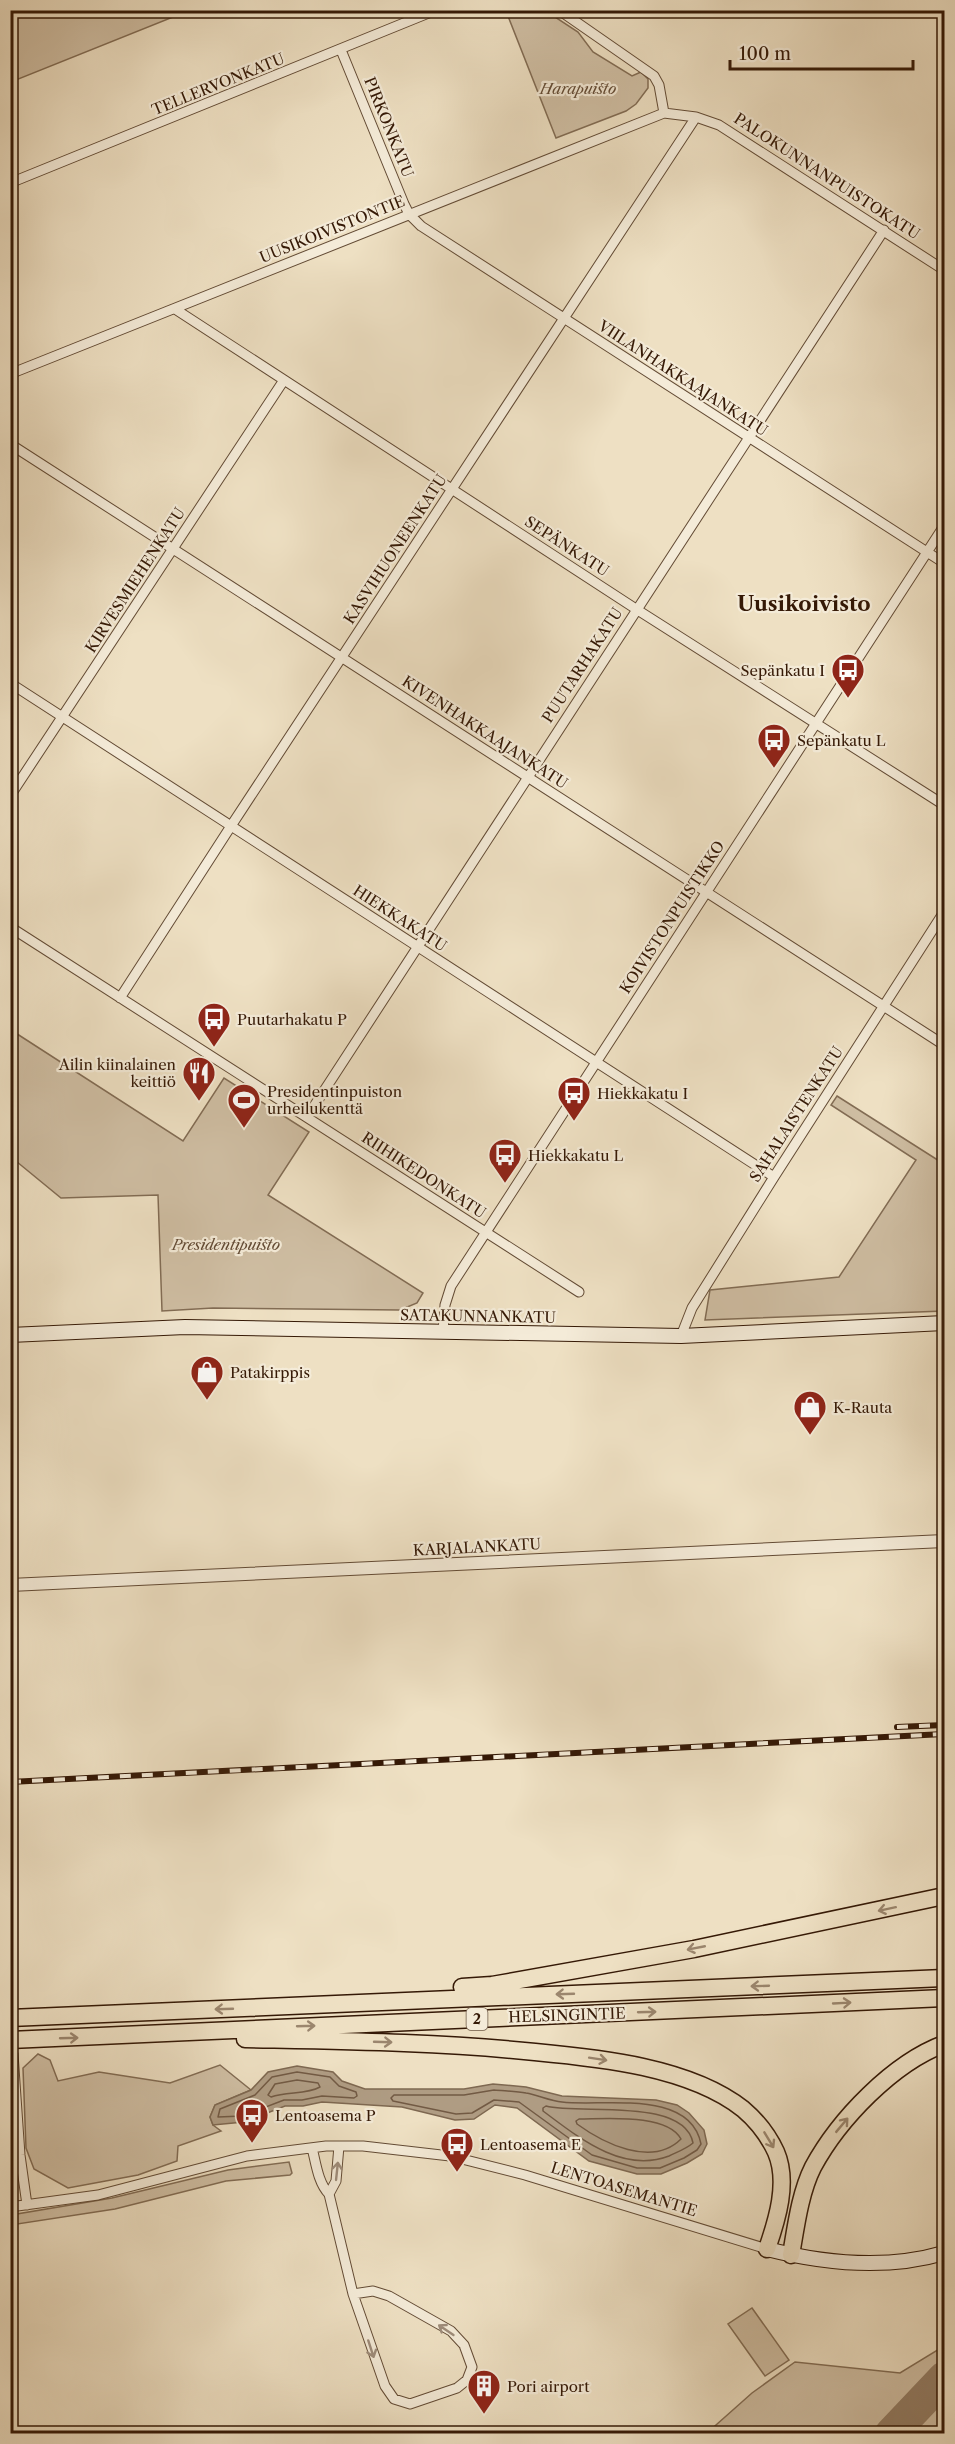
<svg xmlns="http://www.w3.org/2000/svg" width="955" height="2444" font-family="'Libre Caslon Text',serif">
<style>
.green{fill:#cfbea3;stroke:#826c54;stroke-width:1.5}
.water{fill:#af9c83;stroke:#7e6851;stroke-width:1.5}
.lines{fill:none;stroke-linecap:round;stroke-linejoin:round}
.shore{stroke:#725a44;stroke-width:1.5}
.taxiway{stroke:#927c64;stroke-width:33}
.minor-tunnel{stroke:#c9b89d;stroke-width:9;stroke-dasharray:9 4.5;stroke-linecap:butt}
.minor-casing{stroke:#634b35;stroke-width:11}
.tertiary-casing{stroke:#634b35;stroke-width:14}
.secondary-casing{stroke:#351906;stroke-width:16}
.trunk-casing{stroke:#351906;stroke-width:19}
.minor{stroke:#f4ebd8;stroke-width:9}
.tertiary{stroke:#f4ebd8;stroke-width:12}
.secondary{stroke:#f4ebd8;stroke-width:14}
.trunk{stroke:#eee0c3;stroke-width:16}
.rail-casing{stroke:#351906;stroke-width:6}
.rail{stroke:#f4ebd8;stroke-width:4;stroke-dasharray:11;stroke-linecap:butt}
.oneway{stroke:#9b866e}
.oneway2{stroke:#9e8c7a}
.labels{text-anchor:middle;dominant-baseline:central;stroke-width:4.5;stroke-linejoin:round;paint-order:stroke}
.shield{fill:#f4ebd8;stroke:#6e5845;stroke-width:1.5}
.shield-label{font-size:14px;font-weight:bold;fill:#351906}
.street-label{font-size:15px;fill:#351906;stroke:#f4ebd8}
.park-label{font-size:15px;font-style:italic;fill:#634b35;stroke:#f4ebd8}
.poi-label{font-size:15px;fill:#351906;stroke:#f4ebd8;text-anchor:start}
.district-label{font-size:21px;font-weight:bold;fill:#351906;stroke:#f4ebd8}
</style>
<rect width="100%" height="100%" fill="#eee0c3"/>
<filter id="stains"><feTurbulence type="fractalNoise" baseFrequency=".00333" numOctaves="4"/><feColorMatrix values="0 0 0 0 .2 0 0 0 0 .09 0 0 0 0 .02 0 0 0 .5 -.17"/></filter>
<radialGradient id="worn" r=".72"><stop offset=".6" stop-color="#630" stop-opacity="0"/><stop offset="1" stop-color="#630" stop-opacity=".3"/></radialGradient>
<path class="green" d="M11 10H188V11L11 82Z
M506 11H546L578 32 593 52 632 76 641 72 648 79V88L636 104 626 111 556 138Z
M11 1030 183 1141 224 1078 309 1132 268 1195 423 1293 417 1303 400 1310 213 1308 162 1311 158 1195 61 1198 11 1157Z
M837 1096 944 1164V1311L705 1320 710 1290 839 1277 916 1160 831 1105Z
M38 2054 50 2060 58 2081 99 2072 170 2083 220 2065 251 2090 215 2105 210 2117 213 2125 221 2131 178 2146 177 2161 138 2175 68 2188 34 2169 26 2148 23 2068Z
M289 2162 292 2173 290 2175 226 2181 115 2209 11 2225V2215L112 2198 228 2170Z
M752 2308 789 2360 765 2376 728 2324Z
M944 2346V2359L872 2433H707L752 2393 795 2362 900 2373Z
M944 2398V2433H910Z"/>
<path class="water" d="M297 2066 333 2072 342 2081 365 2089H464L493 2084 526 2087 562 2096 656 2100 677 2105 689 2113 704 2130 707 2144 702 2154 687 2163 661 2174H637L589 2161 517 2108 495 2105 474 2119 455 2120 402 2107 322 2102 303 2106H285L244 2122 213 2125 210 2117 215 2105 251 2090 268 2072Z"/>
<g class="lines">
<path class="shore" d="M297 2072 330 2077 339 2086 356 2092 357 2096 354 2098 322 2096 302 2100H284L242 2116 218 2117 220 2109 255 2095 272 2077Z
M297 2080 318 2083 320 2087C306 2095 287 2091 271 2097L268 2095 275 2084Z
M494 2090C504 2091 516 2091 526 2093 538 2095 550 2101 562 2102 602 2107 690 2088 701 2144L697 2150 684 2158 660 2168H637L592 2155 519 2102 494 2100 472 2113 456 2114 393 2101 391 2098 394 2095H464Z
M546 2106C581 2115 684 2097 693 2143 686 2149 677 2152 669 2156 622 2174 578 2137 543 2111V2108Z
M579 2119C605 2119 667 2113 681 2139 652 2168 603 2143 577 2124L576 2121Z"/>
<path class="taxiway" d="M891 2434 944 2378"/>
<path class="minor-tunnel" d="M10 2026 13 2054"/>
<g class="minor-casing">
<path id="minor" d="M559 10 654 76 659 85 664 113 696 117 719 125 944 270
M341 50 404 204 409 214 421 226 944 563
M10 183 436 10
M175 309 636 609 944 805
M10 374 664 113
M10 444 944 1045
M10 683 774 1177
M10 796 284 380
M10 927 579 1292
M120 998 231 826 696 117
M307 1117 884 230
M443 1332 445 1305 451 1286 944 526
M681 1336 692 1308 774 1177 944 912
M13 2054 20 2155 27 2205
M312 2148C316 2163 318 2183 329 2194L353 2294 385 2386 394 2399 410 2404 457 2388 467 2380 472 2367 464 2345 451 2331 389 2296 373 2291 353 2294
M329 2194 336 2181 339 2146
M10 2207 98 2195 247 2156 326 2146H363L450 2156 525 2175 767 2249"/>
</g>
<g class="tertiary-casing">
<path id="tertiary" d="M10 1585 944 1541"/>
</g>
<g class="secondary-casing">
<path id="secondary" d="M10 1335 185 1327 681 1336 944 1323
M767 2249C826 2264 886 2270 944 2253"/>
</g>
<g class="trunk-casing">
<path id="trunk" d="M462 1987 492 1985 694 1949 944 1896
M10 2018 944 1978
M245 2039C341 2041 438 2042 535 2052 599 2058 690 2067 743 2109 756 2120 768 2135 776 2152 789 2182 777 2220 767 2249
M10 2040 944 1998
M791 2255C796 2226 800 2193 813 2167 839 2119 893 2063 944 2044"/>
</g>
<use href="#minor" class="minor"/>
<use href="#tertiary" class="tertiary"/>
<use href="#secondary" class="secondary"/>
<use href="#trunk" class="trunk"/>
<g class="rail-casing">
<path id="rail" d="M897 1727 944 1725
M10 1782 944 1734"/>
</g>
<use href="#rail" class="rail"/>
</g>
<defs><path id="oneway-shaft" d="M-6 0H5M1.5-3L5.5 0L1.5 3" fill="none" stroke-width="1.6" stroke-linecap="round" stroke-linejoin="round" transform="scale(1.5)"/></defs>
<g class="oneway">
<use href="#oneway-shaft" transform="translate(887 1909) rotate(168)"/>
<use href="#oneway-shaft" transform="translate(696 1948) rotate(169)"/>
<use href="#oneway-shaft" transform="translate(760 1986) rotate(178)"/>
<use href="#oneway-shaft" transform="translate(565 1994) rotate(178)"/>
<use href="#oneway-shaft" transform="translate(842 2003) rotate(-3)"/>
<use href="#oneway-shaft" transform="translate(224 2009) rotate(178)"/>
<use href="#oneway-shaft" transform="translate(647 2012) rotate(-2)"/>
<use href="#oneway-shaft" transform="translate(306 2026) rotate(-2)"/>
<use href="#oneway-shaft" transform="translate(69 2038) rotate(-2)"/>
<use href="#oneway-shaft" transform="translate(383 2042) rotate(2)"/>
<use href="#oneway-shaft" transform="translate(598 2059) rotate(9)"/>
<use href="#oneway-shaft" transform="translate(842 2125) rotate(-50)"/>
<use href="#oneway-shaft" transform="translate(769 2140) rotate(59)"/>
</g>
<g class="oneway2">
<use href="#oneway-shaft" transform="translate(337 2171) rotate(-84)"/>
<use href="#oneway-shaft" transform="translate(446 2330) rotate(-146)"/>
<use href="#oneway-shaft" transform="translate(371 2349) rotate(72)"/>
</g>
<defs>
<g id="bus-pin" transform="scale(1.725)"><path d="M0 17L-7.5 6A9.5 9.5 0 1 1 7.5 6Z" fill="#8f2418" stroke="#f4ebd8"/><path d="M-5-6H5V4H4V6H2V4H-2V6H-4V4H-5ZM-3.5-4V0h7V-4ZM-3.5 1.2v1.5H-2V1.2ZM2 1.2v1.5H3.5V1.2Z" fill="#fff"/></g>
<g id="restaurant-pin" transform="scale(1.725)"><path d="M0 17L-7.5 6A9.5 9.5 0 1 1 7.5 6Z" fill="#8f2418" stroke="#f4ebd8"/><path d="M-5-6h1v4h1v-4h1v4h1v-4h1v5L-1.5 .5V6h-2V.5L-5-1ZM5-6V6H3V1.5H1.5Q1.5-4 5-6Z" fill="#fff"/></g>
<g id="stadium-pin" transform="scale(1.725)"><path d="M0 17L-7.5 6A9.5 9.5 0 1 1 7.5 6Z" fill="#8f2418" stroke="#f4ebd8"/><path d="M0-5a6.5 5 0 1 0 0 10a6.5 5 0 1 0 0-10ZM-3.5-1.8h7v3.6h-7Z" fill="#fff"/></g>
<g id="shop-pin" transform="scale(1.725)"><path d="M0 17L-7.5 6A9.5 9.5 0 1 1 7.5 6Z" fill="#8f2418" stroke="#f4ebd8"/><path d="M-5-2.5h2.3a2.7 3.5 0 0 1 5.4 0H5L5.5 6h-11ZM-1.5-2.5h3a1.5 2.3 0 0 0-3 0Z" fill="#fff"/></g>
<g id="building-pin" transform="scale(1.725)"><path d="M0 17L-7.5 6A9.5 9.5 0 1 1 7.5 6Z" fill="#8f2418" stroke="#f4ebd8"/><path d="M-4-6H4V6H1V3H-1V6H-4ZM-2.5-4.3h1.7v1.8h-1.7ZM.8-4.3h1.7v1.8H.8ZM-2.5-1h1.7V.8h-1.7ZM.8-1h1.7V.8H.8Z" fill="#fff"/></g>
</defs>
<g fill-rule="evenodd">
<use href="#bus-pin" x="848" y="670"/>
<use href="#bus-pin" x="774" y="740"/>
<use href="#bus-pin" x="214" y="1019"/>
<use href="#restaurant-pin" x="199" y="1073"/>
<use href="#bus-pin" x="574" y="1093"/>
<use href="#stadium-pin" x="244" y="1100"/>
<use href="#bus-pin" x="505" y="1155"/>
<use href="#shop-pin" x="207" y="1372"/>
<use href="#shop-pin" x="810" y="1407"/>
<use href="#bus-pin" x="252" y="2115"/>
<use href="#bus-pin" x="457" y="2144"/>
<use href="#building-pin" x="484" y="2386"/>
</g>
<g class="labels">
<rect class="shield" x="466.5" y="2008" width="21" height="22" rx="4.5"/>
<g class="shield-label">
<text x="477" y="2019">2</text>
</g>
<g class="street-label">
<text transform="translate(218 84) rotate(-22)">TELLERVONKATU</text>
<text transform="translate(389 127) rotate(68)">PIRKONKATU</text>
<text transform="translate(827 176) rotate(33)">PALOKUNNANPUISTOKATU</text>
<text transform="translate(332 229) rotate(-22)">UUSIKOIVISTONTIE</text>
<text transform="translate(683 378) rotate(33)">VIILANHAKKAAJANKATU</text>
<text transform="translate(567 546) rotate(33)">SEPÄNKATU</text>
<text transform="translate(395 549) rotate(-57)">KASVIHUONEENKATU</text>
<text transform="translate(135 580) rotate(-57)">KIRVESMIEHENKATU</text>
<text transform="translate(582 665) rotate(-57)">PUUTARHAKATU</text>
<text transform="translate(485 732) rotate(33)">KIVENHAKKAAJANKATU</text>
<text transform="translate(672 917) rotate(-57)">KOIVISTONPUISTIKKO</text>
<text transform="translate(400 918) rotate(33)">HIEKKAKATU</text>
<text transform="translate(796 1114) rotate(-57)">SAHALAISTENKATU</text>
<text transform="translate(424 1175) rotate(33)">RIIHIKEDONKATU</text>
<text transform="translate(478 1316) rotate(1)">SATAKUNNANKATU</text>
<text transform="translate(477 1547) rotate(-3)">KARJALANKATU</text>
<text transform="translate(567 2015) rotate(-2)">HELSINGINTIE</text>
<text transform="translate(624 2189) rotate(17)">LENTOASEMANTIE</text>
</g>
<g class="park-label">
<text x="578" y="88">Harapuisto</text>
<text x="226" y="1244">Presidentipuisto</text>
</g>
<g class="poi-label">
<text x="825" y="670" text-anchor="end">Sepänkatu I</text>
<text x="797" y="740">Sepänkatu L</text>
<text x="237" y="1019">Puutarhakatu P</text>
<text x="176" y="1064" text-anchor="end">Ailin kiinalainen<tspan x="176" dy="17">keittiö</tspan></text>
<text x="267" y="1091">Presidentinpuiston<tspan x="267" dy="17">urheilukenttä</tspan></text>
<text x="597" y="1093">Hiekkakatu I</text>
<text x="528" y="1155">Hiekkakatu L</text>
<text x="230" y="1372">Patakirppis</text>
<text x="833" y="1407">K-Rauta</text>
<text x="275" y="2115">Lentoasema P</text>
<text x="480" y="2144">Lentoasema E</text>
<text x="507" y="2386">Pori airport</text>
</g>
<g class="district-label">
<text x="804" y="603">Uusikoivisto</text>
</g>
</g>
<rect width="955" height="2444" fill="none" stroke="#eee0c3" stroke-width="36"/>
<rect x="12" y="12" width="931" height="2420" fill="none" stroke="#351906" stroke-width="3"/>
<rect x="18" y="18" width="919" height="2408" fill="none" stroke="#351906" stroke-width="1.5"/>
<path d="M730 60v9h183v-9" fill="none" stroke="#351906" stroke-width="3"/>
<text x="739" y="60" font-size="18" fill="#351906" stroke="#f4ebd8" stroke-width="4.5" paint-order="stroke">100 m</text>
<rect width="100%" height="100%" filter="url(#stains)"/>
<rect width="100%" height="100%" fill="url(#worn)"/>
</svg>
